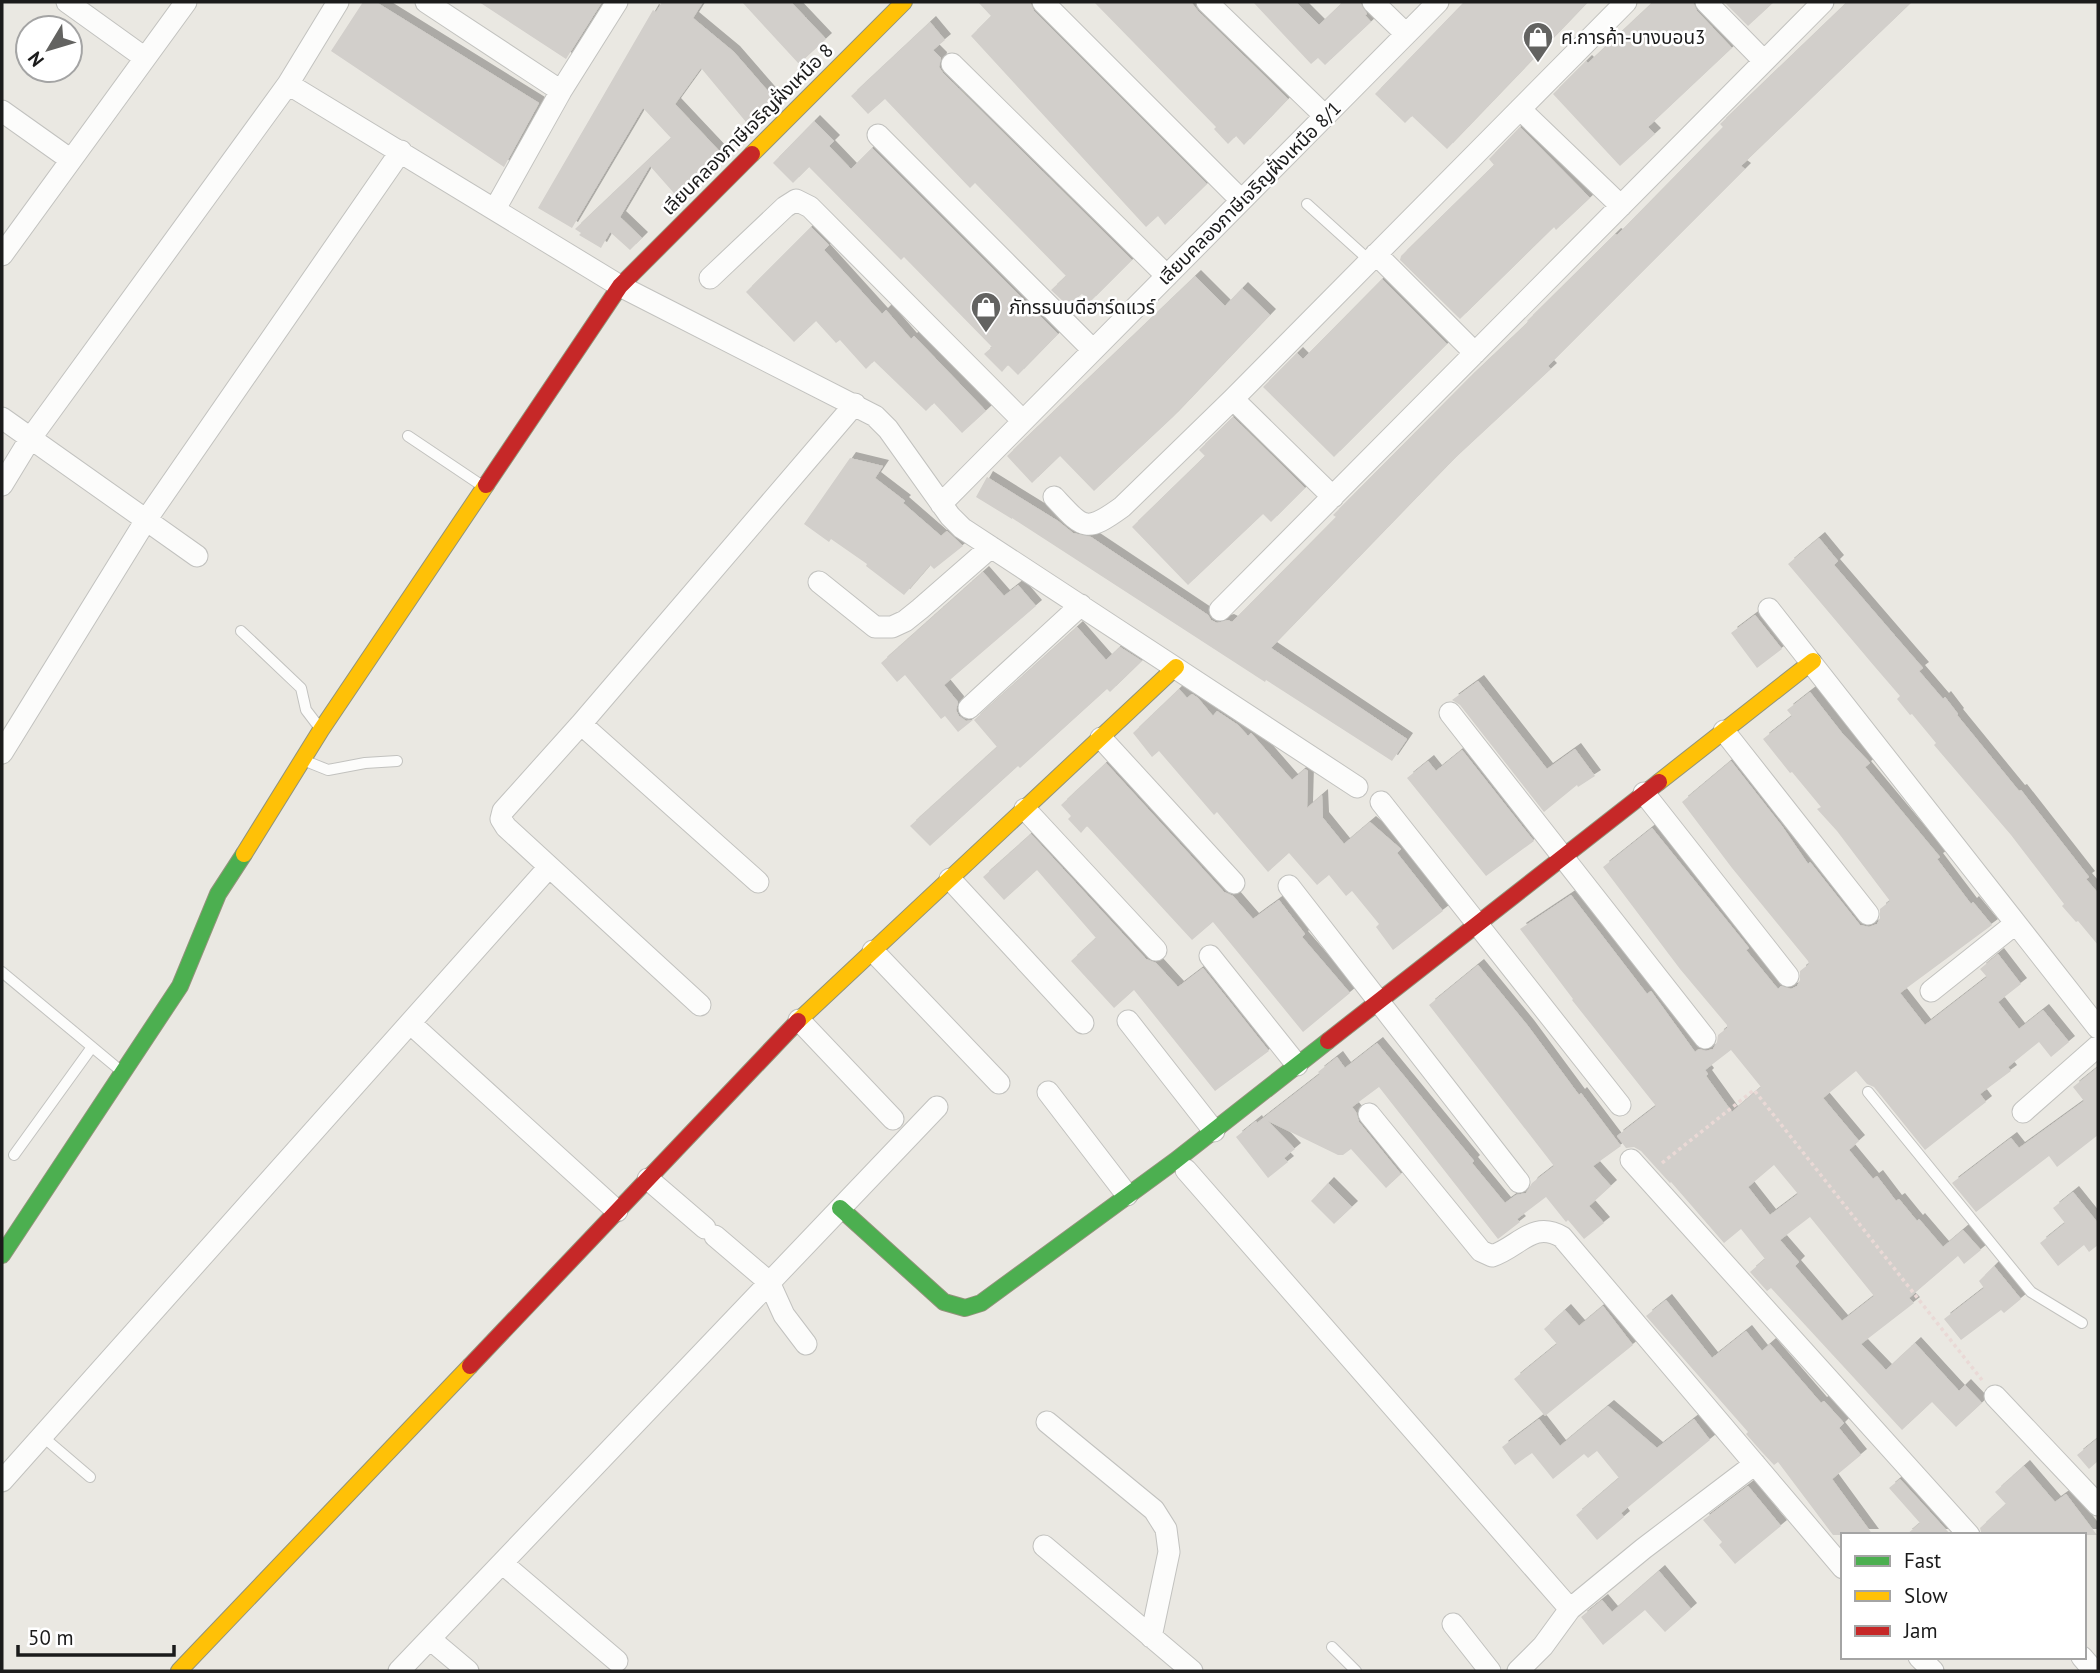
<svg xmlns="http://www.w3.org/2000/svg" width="2100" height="1673" font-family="'PT Sans','Noto Sans Thai',sans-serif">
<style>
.building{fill:#d2cfcb;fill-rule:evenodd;filter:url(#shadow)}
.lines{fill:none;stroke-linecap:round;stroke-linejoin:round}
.lane-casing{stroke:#c2c2bf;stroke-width:12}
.street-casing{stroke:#c2c2bf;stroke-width:23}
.fast-casing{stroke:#91937a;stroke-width:18}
.slow-casing{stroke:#91937a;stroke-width:18}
.jam-casing{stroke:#91937a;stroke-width:18}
.path{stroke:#ead9d6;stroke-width:3.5;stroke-dasharray:3.5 3.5;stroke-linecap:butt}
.lane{stroke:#fcfcfb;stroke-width:10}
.street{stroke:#fcfcfb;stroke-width:21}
.fast{stroke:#4caf50;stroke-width:16}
.slow{stroke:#ffc107;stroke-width:16}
.jam{stroke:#c62828;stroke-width:16}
.labels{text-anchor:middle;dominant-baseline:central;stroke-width:5;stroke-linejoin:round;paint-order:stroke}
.poi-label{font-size:19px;fill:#1b1b1b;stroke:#fff;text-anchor:start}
.street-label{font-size:19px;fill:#1b1b1b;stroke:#fff}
</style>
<defs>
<filter id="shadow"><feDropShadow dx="6" dy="-6" stdDeviation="0" flood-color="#0004"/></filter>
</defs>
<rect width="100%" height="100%" fill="#eae8e2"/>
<path class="building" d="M363 2H376L539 103 504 167 331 51Z
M479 2H602L566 59Z
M662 2H703L693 18 734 52 774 98 746 122 701 68 675 104 724 156 680 200 650 166 620 217 642 238 630 250 610 232 601 248 579 235 581 233 575 229 671 138 643 108 572 228 538 208 653 10 656 12Z
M742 2H791L826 39 799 64Z
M978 2H1030L1034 11 1207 184 1165 225 1158 216 1146 227 971 36 991 16Z
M1094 2H1191L1198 11 1288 99 1244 145 1236 136 1228 144 1214 129 1216 127Z
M1253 2H1296L1319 25 1343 2H1360L1367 14 1365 15 1371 22 1325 65 1318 58 1311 64Z
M1464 2H1588L1447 149 1412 116 1405 123 1375 94Z
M1653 2H1693L1697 11 1732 48 1648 127 1655 134 1620 166 1553 94 1586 61 1588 63Z
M1724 2H1774L1748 26Z
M1847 2H1912L1741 166 1745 169 1548 366 1551 369 1452 461 1271 648 1407 739 1392 761 1266 680 1265 682 1012 518V519L976 497 987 477 1058 521 1073 533 1091 537 1208 615 1211 620 1217 623 1228 620 1232 622 1336 517 1333 515 1347 501 1469 378 1528 322 1527 321 1615 234 1617 235 1723 127 1720 124Z
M930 22 945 40 933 50 941 58 939 67 943 73 1132 260 1090 302 1082 294 1068 306 1051 290 1066 276 975 183 970 188 885 99 868 114 851 96Z
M814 121 834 141 829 146 851 169 872 148 1058 334 1018 375 1008 365 1002 372 984 354 992 347 904 257 901 260 809 167 793 183 773 163Z
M1520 127 1590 198 1556 230 1554 227 1460 319 1400 260 1401 256 1494 165 1489 159Z
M811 227 829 245 824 250 882 314 886 310 911 339 914 336 986 411 962 433 934 403 926 411 874 361 866 369 840 340 836 343 816 321 794 342 746 292Z
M1195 276 1225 306 1242 288 1270 315 1173 417 1094 491 1060 456 1032 483 1007 456Z
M1382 279 1447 344 1334 457 1263 387 1297 353 1303 359Z
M1233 417 1305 488 1271 522 1263 514 1188 585 1132 527 1205 456 1199 450Z
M850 458 883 466 875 478 905 501 903 503 941 536 947 531 963 546 934 569 930 565 904 595 866 566 867 564 831 539 829 542 804 524Z
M1819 538 1838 561 1834 565 1909 652 1923 668 1919 671 1943 699 1945 697 1958 714 1957 715 2019 791 2021 790 2089 877 2086 879 2098 893V945L2078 921 2076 922 2062 906 2064 904 2011 835 1934 745 1936 743 1912 714 1910 715 1897 699 1900 696 1875 667 1788 564Z
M983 572 1004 596 1018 585 1036 606 944 685 958 702 956 710 959 716 966 721 973 720 958 732 945 716 941 719 905 675 897 682 881 663Z
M1755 615 1782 649 1757 668 1731 633Z
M1077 627 1106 660 1120 647 1142 661 1110 692 1107 689 1020 768 1018 766 930 846 910 826 997 747 974 720Z
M1478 681 1547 769 1575 749 1595 776 1578 787 1577 785 1544 812 1460 705 1452 700Z
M1179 689 1187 698 1192 694 1198 698 1213 716 1217 711 1238 725 1248 736 1251 733 1292 780 1305 769 1308 771 1307 808 1322 795 1323 818 1344 844 1370 822 1401 849 1397 853 1443 911 1393 950 1376 927 1379 924 1352 891 1346 896 1329 875 1317 885 1289 853 1268 872 1217 812 1214 815 1159 751 1152 757 1133 733Z
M1810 692 1842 733 1870 763 1865 767 1940 857 1937 859 1971 904 1973 902 1992 925 1900 993 1925 1025 1987 977 1980 969 1998 954 2021 984 1998 1002 2019 1029 2043 1010 2069 1042 2051 1057 2039 1042 2008 1067 2011 1071 1980 1094 1986 1102 1925 1150 1874 1087 1867 1084 1856 1071 1823 1098 1859 1141 1849 1150 1873 1179 1877 1176 1896 1201 1899 1199 1917 1221 1919 1219 1943 1247 1963 1230 1981 1250 1964 1264 1958 1256 1909 1298 1914 1303 1861 1344 1886 1370 1915 1343 1959 1391 1965 1385 1982 1403 1956 1427 1932 1402 1902 1430 1771 1288 1767 1291 1750 1272 1765 1259 1741 1229 1724 1243 1671 1182 1670 1183 1641 1151 1634 1147 1626 1148 1617 1136 1656 1106 1572 1000 1573 999 1520 929 1571 895 1647 994 1651 991 1695 1052 1699 1049 1706 1051 1713 1049 1717 1042 1718 1035 1727 1028V1025L1680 969 1603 867 1652 828 1749 948 1746 950 1778 989 1781 986 1791 989 1797 986 1800 980V971L1809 964 1808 961 1732 868 1682 802 1731 761 1782 826 1808 864 1810 862 1860 925 1869 927 1877 924 1880 918V909L1890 901 1837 831 1817 809 1821 807 1792 772 1790 773 1763 739 1792 716 1787 710ZM1731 1050 1761 1087 1732 1112 1706 1076 1708 1074 1705 1070ZM1774 1165 1798 1194 1770 1215 1748 1187ZM1810 1217 1874 1296 1842 1321 1795 1266 1799 1262 1780 1240Z
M1462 750 1534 841 1486 876 1407 778 1428 761 1436 771Z
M1106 763 1224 892 1233 896 1253 919 1279 900 1305 934 1302 937 1350 993 1303 1032 1213 922 1192 940 1087 826 1081 833 1068 819 1071 816 1061 805Z
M1031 834 1146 959 1156 963 1178 987 1203 968 1269 1051 1215 1091 1134 990 1114 1008 1071 961 1096 938 1037 870 1004 900 983 877Z
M1478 965 1528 1026 1579 1095 1581 1093 1621 1146 1593 1166 1611 1186 1589 1206 1604 1223 1584 1239 1568 1220 1566 1222 1546 1197 1517 1219 1520 1222 1498 1239 1379 1087 1352 1107 1356 1112 1359 1122 1401 1174 1386 1188 1351 1149 1343 1155H1338L1268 1121 1295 1149 1284 1158 1288 1162 1268 1178 1236 1137 1256 1121 1257 1123 1320 1074 1318 1072 1337 1057 1345 1068 1377 1043 1474 1161 1472 1163 1505 1203 1516 1195 1526 1193 1532 1183 1554 1166 1429 1005Z
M2098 1067V1135L2057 1167 2049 1156 1976 1212 1952 1183 2011 1138 2019 1148 2084 1101 2073 1087Z
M1328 1183 1352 1207 1334 1224 1311 1201Z
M2073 1192 2098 1223V1245L2089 1252 2084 1245 2058 1266 2040 1243 2065 1223 2053 1208Z
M1994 1266 2021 1299 2004 1313 2001 1310 1961 1340 1944 1319 1984 1288 1979 1281Z
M1666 1300 1712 1358 1746 1331 1762 1351 1770 1344 1821 1403 1824 1401 1844 1423 1839 1428 1861 1455 1832 1479 1873 1535H1833L1778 1462 1774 1465 1761 1451 1746 1434 1748 1432 1646 1316Z
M1603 1306 1633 1345 1545 1416 1514 1379 1557 1344 1544 1329 1565 1310 1579 1326Z
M1608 1406 1657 1448 1694 1419 1710 1440 1621 1513 1624 1517 1597 1540 1576 1515 1619 1478 1597 1451 1588 1458 1584 1454 1553 1479 1532 1453 1515 1465 1502 1447 1539 1419 1560 1446Z
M2098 1438V1461L2089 1469 2077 1455Z
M2024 1466 2055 1502 2066 1494 2097 1535H1982L1980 1528 2006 1504 1995 1492Z
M1900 1479 1931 1513 1951 1535H1906L1920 1523 1889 1488Z
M1748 1486 1781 1526 1735 1564 1719 1545 1722 1542 1703 1520Z
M1659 1571 1691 1609 1665 1632 1645 1610 1603 1645 1581 1617 1602 1600 1612 1612Z"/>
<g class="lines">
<g class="lane-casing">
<path id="lane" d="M1307 204 1370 261
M408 436 481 485
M241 631 301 688 306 710 319 727
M308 762 328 770 365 763 397 761
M2 972 121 1071
M1868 1092 2031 1292 2082 1323
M14 1155 92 1047
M42 1436 90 1477
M1332 1647 1356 1671"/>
</g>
<g class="street-casing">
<path id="street" d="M67 2 145 58
M426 2 561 91
M1043 2 1241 200
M1207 2 1325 116
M1373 2 1406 34
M1706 2 1764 61
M952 64 1167 276
M288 84 620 286 875 416 888 429 950 516 962 528 1357 787
M1520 109 1621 206
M2 111 71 160
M878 135 1093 350
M495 209 561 91 617 2
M1376 254 1475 353
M2 255 186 2
M710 278 785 207 796 200 810 207 1023 421
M1233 399 1333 497
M2 418 197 556
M2 485 30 439 288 84 338 2
M1054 497C1083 528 1085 534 1122 507L1233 399 1626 2
M941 504 1438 2
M819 582 875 627H892L905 621 920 609 991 547
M1769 609 2098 1028
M1220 610 1823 2
M969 708 1081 605
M1450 713 1705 1038
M581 724 758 882
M1724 731 1868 914
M1101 738 1234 883
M2 753 146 520 401 151
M1644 793 1788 976
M1381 802 1620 1105
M1025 809 1156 950
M950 879 1083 1023
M1289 886 1519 1182
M873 951 999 1083
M1210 956 1297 1065
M1931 991 2015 924
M700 1005 506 827 501 819 503 811 581 724 855 404
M799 1020 893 1119
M1128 1021 1214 1131
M410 1023 617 1211
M1048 1092 1127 1195
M2023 1112 2098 1046
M1369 1114 1481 1251 1492 1256C1519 1247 1533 1220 1562 1237L1843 1568
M1631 1160 1969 1535
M1186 1170 1570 1609
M648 1179 705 1228
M715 1236 769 1282 784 1315 806 1344
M1995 1396 2098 1505
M1047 1422 1154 1510 1166 1529 1169 1552 1151 1637
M2 1481 549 867
M1044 1546 1192 1671
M502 1563 617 1661
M1453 1624 1490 1671
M430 1639 468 1671
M1919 1657 1933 1671
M2082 1657 2094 1671
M399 1671 937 1107
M1518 1671 1543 1646 1570 1609 1643 1549 1755 1464"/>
</g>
<g class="fast-casing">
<path id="fast" d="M840 1208 944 1302 965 1308 981 1303 1175 1161 1328 1041
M2 1255 180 986 218 894 244 854"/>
</g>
<g class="slow-casing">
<path id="slow" d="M752 154 904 2
M1659 782 1813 661
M244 854 321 730 486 485
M798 1021 1176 667
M179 1671 470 1366"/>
</g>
<g class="jam-casing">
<path id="jam" d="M486 485 620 286 752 154
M1328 1041 1659 782
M470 1366 798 1021"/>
</g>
<path class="path" d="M1662 1163 1754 1090 1982 1380"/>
<use href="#lane" class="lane"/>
<use href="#street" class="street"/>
<use href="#fast" class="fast"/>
<use href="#slow" class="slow"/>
<use href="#jam" class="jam"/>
</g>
<defs>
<g id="shop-pin" transform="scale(1.575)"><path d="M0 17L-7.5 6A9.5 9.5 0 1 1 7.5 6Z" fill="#636361" stroke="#fff"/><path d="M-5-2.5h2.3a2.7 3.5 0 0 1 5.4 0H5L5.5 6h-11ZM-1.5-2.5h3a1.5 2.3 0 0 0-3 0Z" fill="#fff"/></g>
</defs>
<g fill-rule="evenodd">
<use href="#shop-pin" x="1538" y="37"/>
<use href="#shop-pin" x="986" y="307"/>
</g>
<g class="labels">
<g class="poi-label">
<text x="1561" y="37">ศ.การค้า-บางบอน3</text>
<text x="1009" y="307">ภัทรธนบดีฮาร์ดแวร์</text>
</g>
<g class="street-label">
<text transform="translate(747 129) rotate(-45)">เลียบคลองภาษีเจริญฝั่งเหนือ 8</text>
<text transform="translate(1249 193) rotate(-45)">เลียบคลองภาษีเจริญฝั่งเหนือ 8/1</text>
</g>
</g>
<rect width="2100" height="1673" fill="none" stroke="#1b1b1b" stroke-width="7"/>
<rect x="1841" y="1533" width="245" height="126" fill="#ffffff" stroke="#a4a4a4" stroke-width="2"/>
<rect x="1855" y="1556" width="35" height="10" fill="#4caf50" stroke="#a4a4a4" stroke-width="2"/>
<text x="1904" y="1568" font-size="21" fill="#1b1b1b">Fast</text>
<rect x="1855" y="1591" width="35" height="10" fill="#ffc107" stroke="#a4a4a4" stroke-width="2"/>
<text x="1904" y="1603" font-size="21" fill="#1b1b1b">Slow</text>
<rect x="1855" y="1626" width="35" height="10" fill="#c62828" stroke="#a4a4a4" stroke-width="2"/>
<text x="1904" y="1638" font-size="21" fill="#1b1b1b">Jam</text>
<g transform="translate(49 49) rotate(232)"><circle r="33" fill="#ffffff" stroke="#a4a4a4" stroke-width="2"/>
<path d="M0-5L12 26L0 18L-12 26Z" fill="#636361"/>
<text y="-10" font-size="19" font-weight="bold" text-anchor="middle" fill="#1b1b1b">N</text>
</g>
<path d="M18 1645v10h156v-10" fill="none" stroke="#1b1b1b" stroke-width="3.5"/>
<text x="28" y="1645" font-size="21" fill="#1b1b1b" stroke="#ffffff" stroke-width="5" paint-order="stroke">50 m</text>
</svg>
